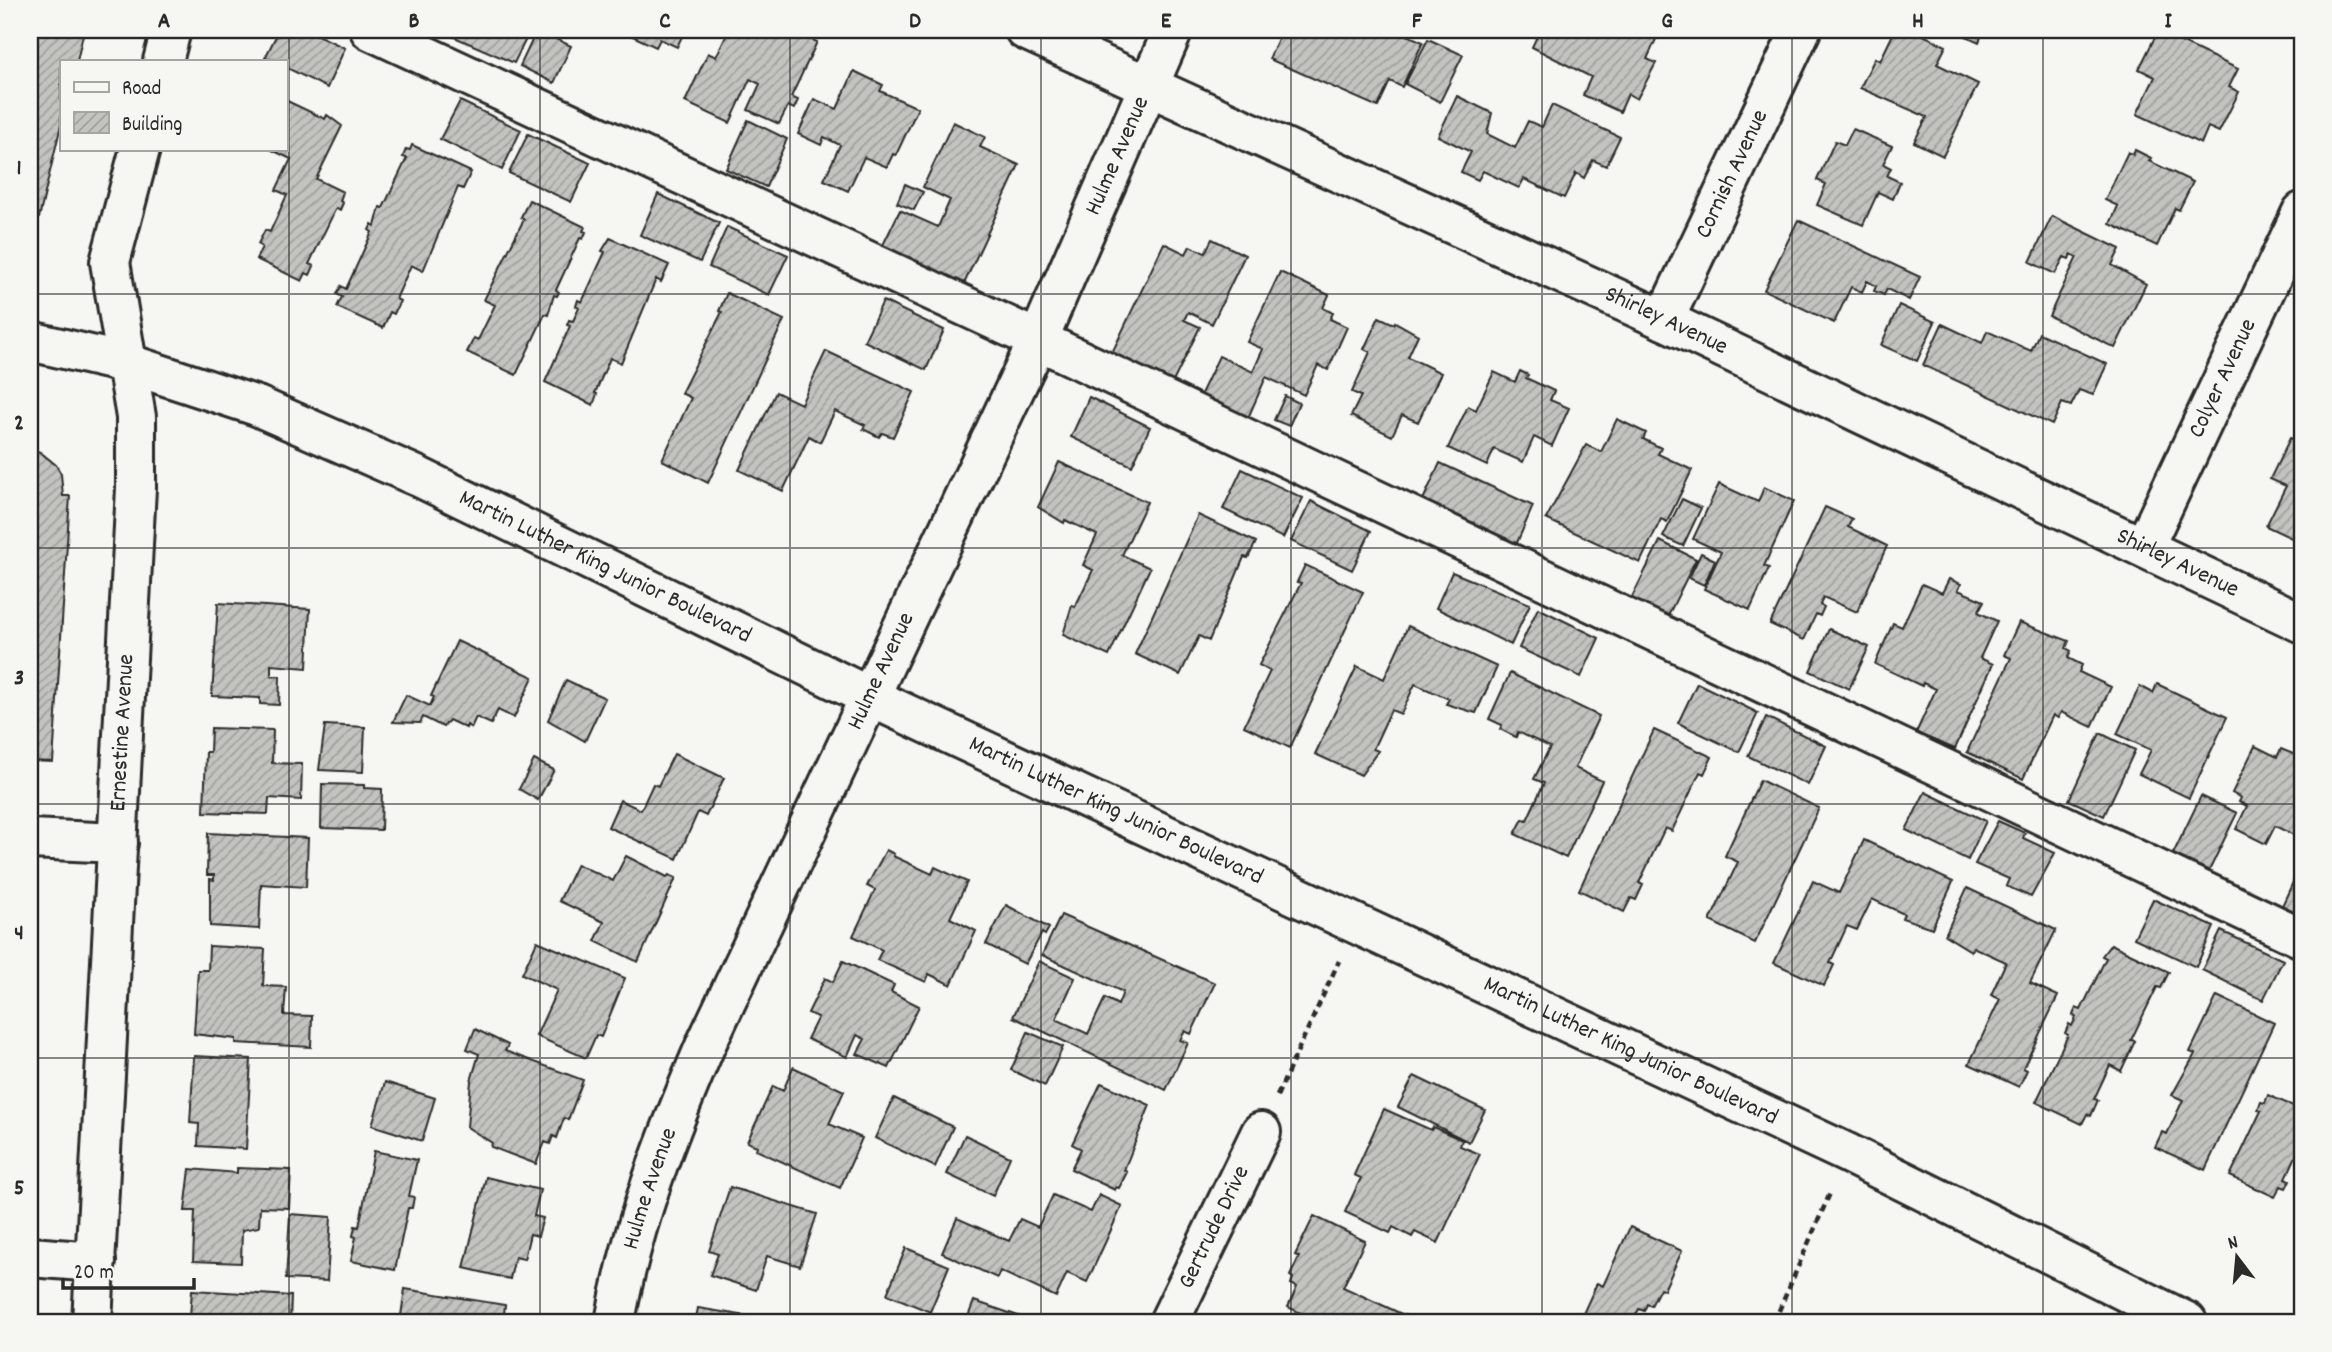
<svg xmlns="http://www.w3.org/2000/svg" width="2332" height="1352" font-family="Dekko,sans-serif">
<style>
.building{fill:url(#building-hatch);stroke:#2b2b2b;stroke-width:2}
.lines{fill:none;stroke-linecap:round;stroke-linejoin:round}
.minor-casing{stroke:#2b2b2b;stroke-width:44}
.major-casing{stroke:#2b2b2b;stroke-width:44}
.path{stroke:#2b2b2b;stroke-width:4.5;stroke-dasharray:7 5;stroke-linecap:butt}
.minor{stroke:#f6f6f2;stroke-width:38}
.major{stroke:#f6f6f2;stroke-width:38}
.grid{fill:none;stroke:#2b2b2b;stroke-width:2;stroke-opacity:0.55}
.labels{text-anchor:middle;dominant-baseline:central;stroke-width:5;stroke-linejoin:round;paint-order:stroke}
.street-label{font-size:24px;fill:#2b2b2b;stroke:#f6f6f2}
.neatline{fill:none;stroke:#2b2b2b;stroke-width:2.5}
.grid-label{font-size:23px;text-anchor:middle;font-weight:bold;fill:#2b2b2b}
</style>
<defs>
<pattern id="building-hatch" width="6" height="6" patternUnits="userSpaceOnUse" patternTransform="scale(1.75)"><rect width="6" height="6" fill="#c3c3c0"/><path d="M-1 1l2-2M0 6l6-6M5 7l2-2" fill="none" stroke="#9f9f9c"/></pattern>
</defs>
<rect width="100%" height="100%" fill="#f6f6f2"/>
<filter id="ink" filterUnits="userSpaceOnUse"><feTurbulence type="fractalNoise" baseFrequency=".0143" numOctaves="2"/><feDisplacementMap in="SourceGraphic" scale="14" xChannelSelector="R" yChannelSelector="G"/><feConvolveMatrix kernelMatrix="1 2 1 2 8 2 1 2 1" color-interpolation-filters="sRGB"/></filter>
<g filter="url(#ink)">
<path class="building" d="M30 30H84L77 61H61V125L39 218H30Z
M279 30H307L345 48 327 88 285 67V61L265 58Z
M455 30H526L529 33 514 63 452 36Z
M537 30 571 46 554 83 520 66Z
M620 30H685L677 47 660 39 656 47Z
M729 30H791L817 42 791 97 798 100 794 109 788 106 779 124 748 110 760 84 750 79 730 123 685 102 708 53 716 57Z
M1276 30H1396L1423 42 1402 87 1390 81 1378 107 1269 59 1281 32Z
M1540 30H1641L1657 37 1647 59 1656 63 1637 99 1628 94 1620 112 1583 95 1591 77 1532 47Z
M1895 30H1913L1946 46 1937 64 1978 84 1943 156 1914 142 1927 117 1860 88 1875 58 1880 61Z
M1953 30H1984L1979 42Z
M2158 31 2238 69 2229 87 2239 92 2219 132 2208 127 2201 144 2137 114 2155 77 2139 69Z
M1428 39 1463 55 1440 102 1405 84Z
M854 71 883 85 880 91 918 108 896 155 893 154 887 167 864 157 848 191 824 180 840 145 824 137 821 145 798 134 814 99 837 109Z
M1457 96 1492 113 1487 134 1515 148 1528 121 1542 127 1552 105 1620 137 1606 166 1593 160 1584 178 1576 173 1564 198 1524 179 1519 188 1483 171 1478 180 1461 172 1471 152 1438 136Z
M285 100 325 119 327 115 342 126 316 179 343 192 340 201 343 203 340 210 336 208 309 264 314 266 310 275 306 273 302 281 256 259 262 247 258 244 265 230 270 232 287 195 276 190 291 159 270 149H285Z
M460 101 521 130 502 170 440 139Z
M748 120 787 139 766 187 726 169Z
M953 122 985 137 980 147 1019 165 964 284 882 247 900 210 938 227 950 200 923 187Z
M1853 129 1892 146 1883 164 1891 168 1887 176 1900 182 1893 199 1878 192 1863 225 1817 205 1826 184 1817 180 1835 141 1845 145Z
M528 134 590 163 571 202 509 173Z
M412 145 471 172 463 189 458 187 423 271 411 265 396 299 400 301 394 314 390 312 383 328 337 307 342 297 337 294 341 286 346 289 372 232 369 230 372 224 375 226 380 207 383 208 407 158 403 157 406 149 410 150Z
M2135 150 2151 158 2149 161 2193 182 2179 210 2175 208 2157 246 2110 224 2118 206 2105 200 2128 152 2133 155Z
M905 184 923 192 914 210 897 203Z
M658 194 719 223 700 262 640 235Z
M529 200 585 227 583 231 586 232 583 239 580 238 556 290 559 292 557 296 554 295 548 315 545 314 516 375 467 352 474 338 478 340 495 305 484 300 524 219 521 217Z
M2052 216 2120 249 2112 265 2146 284 2115 348 2049 316 2077 257 2071 254 2069 259 2064 257 2055 274 2030 262Z
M1798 220 1920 277 1909 300 1887 289 1884 295 1874 291 1876 286 1867 281 1862 292 1851 287 1834 323 1764 290Z
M727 227 788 255 769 295 709 267Z
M610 238 669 265 661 282 656 279 621 363 610 358 595 393 597 394 593 405 545 382 570 326 567 325 569 320 573 321 579 308 576 306 578 300 582 302 605 252 602 251Z
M1212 239 1245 255 1212 324 1188 312 1184 320 1200 327 1172 384 1111 355 1164 243 1186 254 1190 246 1205 253Z
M1280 272 1329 295 1323 308 1333 313 1330 319 1347 327 1328 370 1318 365 1304 395 1266 377 1248 418 1200 396 1219 356 1253 372 1263 349 1247 342Z
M727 293 784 320 708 483 662 460 691 398 681 393 722 312 719 311Z
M883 301 944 330 926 370 864 341Z
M1899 305 1935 322 1917 361 1881 345Z
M1379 317 1394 324 1395 322 1418 335 1408 357 1441 373 1418 422 1402 415 1392 436 1351 416 1361 396 1352 392 1370 352 1364 349Z
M1942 324 1982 343 1987 331 2031 351 2039 333 2107 364 2093 395 2079 390 2071 406 2062 403 2052 425 1923 365Z
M826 351 914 392 893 437 882 433 879 437 863 429 865 425 835 411 820 442 809 436 783 491 739 470 776 392 801 404Z
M1520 371 1528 375 1526 378 1554 391 1550 400 1569 408 1552 446 1534 437 1523 462 1494 449 1487 466 1448 448 1468 406 1476 410 1494 372 1515 382Z
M1285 396 1299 403 1289 426 1274 420Z
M1089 397 1150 427 1132 466 1071 437Z
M1617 419 1646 433 1643 439 1661 448 1658 454 1692 470 1667 522 1661 519 1640 563 1546 519 1586 445 1601 452Z
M2290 438 2302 444V543L2266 526 2286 486 2270 479Z
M30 449 40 452 56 465 61 474 63 496H70L53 762 30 761Z
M1059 462 1147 502 1122 555 1150 568 1109 656 1063 635 1072 605 1075 607 1093 570 1083 565 1097 535 1065 520 1064 523 1038 507Z
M1440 463 1533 506 1516 545 1422 502Z
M1242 469 1303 498 1283 538 1223 509Z
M1719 484 1758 502 1764 487 1794 501 1764 566 1769 568 1750 610 1704 589 1721 552 1693 539Z
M1682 499 1701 508 1683 546 1663 537Z
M1311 501 1371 531 1352 570 1291 541Z
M1825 507 1852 519 1848 527 1887 546 1857 612 1823 597 1820 605 1824 607 1820 616 1816 614 1804 640 1770 624Z
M1198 515 1256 542 1248 558 1244 557 1209 641 1199 636 1180 675 1135 654Z
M1660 541 1696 559 1667 618 1631 599Z
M1701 553 1715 560 1704 585 1689 578Z
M1305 565 1363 592 1290 748 1244 726 1270 671 1259 665 1301 583 1297 582Z
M1452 572 1530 604 1511 645 1436 608Z
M1949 579 1961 584 1958 590 1984 601 1978 612 1997 621 1980 658 1993 664 1955 749 1916 733 1936 689 1923 683 1922 686 1875 664 1893 623 1902 627 1922 584 1942 593Z
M218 603 310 609 307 668 271 665V676H280L279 705 260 704V698L212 696Z
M1538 608 1599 638 1581 677 1519 648Z
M2019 622 2069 641 2066 648 2071 651 2068 658 2082 665 2079 672 2111 687 2092 727 2061 712 2058 718 2053 715 2023 779 1967 752 2011 658 2004 655Z
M1408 626 1497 667 1476 713 1446 704 1449 699 1415 684 1401 714 1391 710 1373 749 1378 751 1361 775 1315 754 1357 666 1384 679Z
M1829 629 1869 647 1849 689 1810 671Z
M457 641 533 677 514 718 498 710 491 724 476 717 471 728 467 725 466 728 449 720 443 727 423 717 420 723 393 722 406 695 430 706 434 697 431 696Z
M1510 673 1599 716 1575 768 1602 781 1566 858 1515 834 1523 819 1527 820 1544 783 1534 779 1550 747 1518 732 1516 737 1500 729 1502 725 1489 719Z
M566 680 605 698 585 741 548 720Z
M1697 683 1758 713 1739 752 1678 723Z
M2157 684 2227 717 2189 798 2139 774 2151 750 2117 734 2140 686 2153 693Z
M1766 717 1826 746 1808 785 1748 756Z
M325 725 365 727 363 772 319 770Z
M211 728 273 730 272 763 302 764 301 800 269 798 268 814 204 812 206 752H210Z
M1654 730 1712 757 1704 774 1700 772 1672 831 1665 828 1639 883 1643 885 1636 900 1631 898 1624 912 1579 890Z
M2100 733 2135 750 2104 816 2069 800Z
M2255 746 2277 757 2281 749 2298 756 2302 749V839L2275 826 2266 844 2236 829 2247 806 2239 802 2241 798 2232 793Z
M674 754 724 778 706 816 698 812 677 859 608 827 620 800 641 810 653 784 658 786Z
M534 760 554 770 538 800 519 789Z
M1760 780 1819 808 1755 943 1710 921 1738 862 1725 856Z
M322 784 364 785V788L382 789 381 830 321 828Z
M1925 792 1986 821 1968 860 1906 830Z
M2201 796 2237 813 2209 871 2173 854Z
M1998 821 2025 833 2023 838 2055 853 2031 897 2006 886 2009 879 1975 864Z
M208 833 308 838 306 887 261 884 259 929 210 926V879L214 880V875H207Z
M1864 840 1953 882 1932 928 1902 918 1904 914 1872 899 1857 930 1847 926 1830 963 1834 965 1824 986 1774 963 1813 881 1839 893Z
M886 850 894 854 893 856 932 874 935 867 967 882 950 918 976 931 951 985 929 974 926 982 877 960 882 950 853 936 875 890 867 886Z
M626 856 667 877 669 875 676 878 638 962 595 941 604 922 559 901 577 864 613 881Z
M2300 867 2302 868V918L2281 908Z
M1967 888 2056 930 2030 983 2058 996 2023 1068 2027 1070 2019 1087 1969 1064 2000 999 1991 995 2006 962 1973 947 1971 951 1945 935Z
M2153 899 2214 927 2196 967 2134 938Z
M1006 905 1049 928 1045 935 1042 933 1025 964 986 944Z
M1061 915 1215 983 1191 1034 1185 1031 1180 1040 1188 1043 1166 1090 1013 1017 1039 961 1075 978 1056 1019 1088 1034 1105 998 1118 1005 1123 992 1042 955Z
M2221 931 2283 960 2263 1000 2202 970Z
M537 941 625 978 601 1037 596 1035 586 1058 536 1036 557 990 522 974Z
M2111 944 2169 972 2161 988 2157 987 2131 1040 2135 1041 2121 1071 2110 1065 2094 1099 2098 1100 2091 1116 2087 1114 2082 1124 2036 1102 2068 1035 2065 1033 2069 1024 2072 1026 2076 1017 2073 1015 2076 1008 2081 1010 2106 958 2102 956Z
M209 946 265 949 263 986 286 987 284 1015 312 1016 311 1047 236 1043V1039L194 1034 198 970H208Z
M843 961 894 985 891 992 919 1006 889 1068 857 1054 865 1039 857 1035 847 1057 807 1039 818 1017 808 1013 825 978 833 982Z
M2217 996 2274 1023 2205 1170 2155 1147 2162 1132 2167 1134 2183 1100 2172 1095 2195 1054 2190 1052Z
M475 1029 508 1045 505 1051 583 1080 568 1120 564 1118 557 1138 553 1136 550 1144 545 1142 536 1164 491 1147 492 1143 467 1127 471 1081 479 1054 467 1049Z
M1028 1032 1063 1047 1045 1086 1011 1070Z
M194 1056 251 1059 246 1149 198 1146 199 1124 190 1123Z
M793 1067 844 1091 829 1124 862 1138 840 1188 756 1150 757 1146 747 1142 773 1086 783 1091Z
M1414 1076 1485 1110 1469 1142 1398 1107Z
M385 1082 435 1098 422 1141 372 1125Z
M1101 1083 1150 1105 1124 1170 1127 1172 1119 1188 1116 1187 1115 1190 1071 1169 1081 1149 1072 1144Z
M2302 1092V1143L2286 1178 2290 1180 2286 1188 2281 1186 2275 1197 2230 1176 2261 1111 2258 1110 2261 1102 2265 1103 2268 1095 2295 1107Z
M894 1098 953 1127 935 1167 875 1138Z
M1384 1109 1431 1130 1433 1127 1462 1140 1460 1146 1480 1154 1438 1243 1415 1232 1412 1237 1393 1227 1390 1233 1345 1212 1361 1178 1354 1175Z
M965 1135 1010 1157 993 1196 947 1174Z
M374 1151 417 1160 409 1196 414 1197 412 1208H408L395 1270 351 1261 356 1237 353 1236 355 1226 359 1227Z
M237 1168 291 1170 289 1208 260 1207 259 1227 242 1230 241 1263 193 1261 195 1211H185L190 1169 237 1173Z
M486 1177 540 1190 534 1216 543 1218 538 1236 530 1234 524 1259 515 1257 510 1279 464 1268Z
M730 1187 817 1214 800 1266 767 1256 756 1290 710 1275 718 1254 709 1251Z
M1053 1195 1091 1212 1099 1195 1122 1206 1087 1282 1067 1273 1056 1297 1000 1271 997 1278 942 1253 957 1218 1009 1241 1020 1219 1038 1227Z
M290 1214 331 1217 327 1281 286 1279Z
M1314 1216 1365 1241 1343 1287 1419 1322H1319L1288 1307 1297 1287 1291 1284 1293 1278 1290 1276 1299 1257 1295 1255Z
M1630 1227 1682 1251 1664 1290 1660 1288 1651 1306 1647 1304 1644 1311 1639 1309 1632 1322H1590L1581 1318 1597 1283 1603 1286Z
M906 1248 949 1266 930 1312 887 1294Z
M405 1289 505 1305 503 1322H400Z
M192 1290 291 1296 290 1322H181V1315L190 1316Z
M974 1301 1036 1322H966Z
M698 1308 753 1317 752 1322H690L691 1318H696Z"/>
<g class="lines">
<g class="minor-casing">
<g id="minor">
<path d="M370 30 1038 340 2302 938"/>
<path id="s1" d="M1025 30 1664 320 2302 623"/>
<path d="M163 61 171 30"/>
<path id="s2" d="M1664 320 1801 30"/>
<path id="s3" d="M2144 547 2302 212"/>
<path d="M30 839 118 843"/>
<path d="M30 1257 96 1262"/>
<path id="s4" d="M92 1322 136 488V417L110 262 140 149"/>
<path id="s5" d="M615 1322C632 1224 667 1135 706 1044L1038 340 1173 30"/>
<path id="s6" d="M1169 1322 1261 1132"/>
</g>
</g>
<g class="major-casing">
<g id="major">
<path id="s7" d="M30 341 129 364 257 406 419 477 868 696 1847 1153 2187 1322"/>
</g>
</g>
<path class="path" d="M1277 1096 1339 961
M1774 1322 1831 1191"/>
<use href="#minor" class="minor"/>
<use href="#major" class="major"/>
</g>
</g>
<path class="grid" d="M289 30V1322M540 30V1322M790 30V1322M1041 30V1322M1291 30V1322M1542 30V1322M1792 30V1322M2043 30V1322M30 294H2302M30 548H2302M30 804H2302M30 1058H2302"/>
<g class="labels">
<g class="street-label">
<text stroke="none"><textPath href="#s5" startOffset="1272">Hulme Avenue</textPath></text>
<text stroke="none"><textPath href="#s2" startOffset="161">Cornish Avenue</textPath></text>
<text stroke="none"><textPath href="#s1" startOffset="704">Shirley Avenue</textPath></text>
<text stroke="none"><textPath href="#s3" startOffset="186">Colyer Avenue</textPath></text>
<text stroke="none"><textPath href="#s1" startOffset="1270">Shirley Avenue</textPath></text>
<text stroke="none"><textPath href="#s7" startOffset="620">Martin Luther King Junior Boulevard</textPath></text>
<text stroke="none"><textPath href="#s5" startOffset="705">Hulme Avenue</textPath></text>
<text stroke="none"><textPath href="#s4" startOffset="590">Ernestine Avenue</textPath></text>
<text stroke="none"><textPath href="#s7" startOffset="1186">Martin Luther King Junior Boulevard</textPath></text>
<text stroke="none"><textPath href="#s7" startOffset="1754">Martin Luther King Junior Boulevard</textPath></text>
<text stroke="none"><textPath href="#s5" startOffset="138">Hulme Avenue</textPath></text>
<text stroke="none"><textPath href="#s6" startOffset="105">Gertrude Drive</textPath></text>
</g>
</g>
<rect width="2332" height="1352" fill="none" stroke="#f6f6f2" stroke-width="77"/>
<rect x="60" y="60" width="228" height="91" fill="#f6f6f2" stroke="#a5a5a2" stroke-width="2"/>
<rect x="74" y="82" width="35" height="10" fill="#f6f6f2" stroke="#a5a5a2" stroke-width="2"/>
<text x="122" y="94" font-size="21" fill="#2b2b2b">Road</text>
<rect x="74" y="112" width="35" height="21" fill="url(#building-hatch)" stroke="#a5a5a2" stroke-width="2"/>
<text x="122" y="130" font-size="21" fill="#2b2b2b">Building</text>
<g transform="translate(2237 1257) rotate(344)" stroke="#f6f6f2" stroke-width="5" paint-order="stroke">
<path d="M0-5L12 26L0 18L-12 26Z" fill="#2b2b2b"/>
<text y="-10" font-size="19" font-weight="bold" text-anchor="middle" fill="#2b2b2b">N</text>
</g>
<path d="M63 1278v10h131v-10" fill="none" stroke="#2b2b2b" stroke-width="3.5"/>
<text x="74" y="1278" font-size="21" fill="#2b2b2b" stroke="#f6f6f2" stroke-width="5" paint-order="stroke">20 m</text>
<rect x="38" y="38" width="2256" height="1276" class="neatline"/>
<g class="grid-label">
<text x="164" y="27">A</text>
<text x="414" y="27">B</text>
<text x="665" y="27">C</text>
<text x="915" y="27">D</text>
<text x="1166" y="27">E</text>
<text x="1417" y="27">F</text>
<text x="1667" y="27">G</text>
<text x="1918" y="27">H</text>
<text x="2168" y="27">I</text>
<text x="19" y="174">1</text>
<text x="19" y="429">2</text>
<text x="19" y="684">3</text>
<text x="19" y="939">4</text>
<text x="19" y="1194">5</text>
</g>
</svg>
